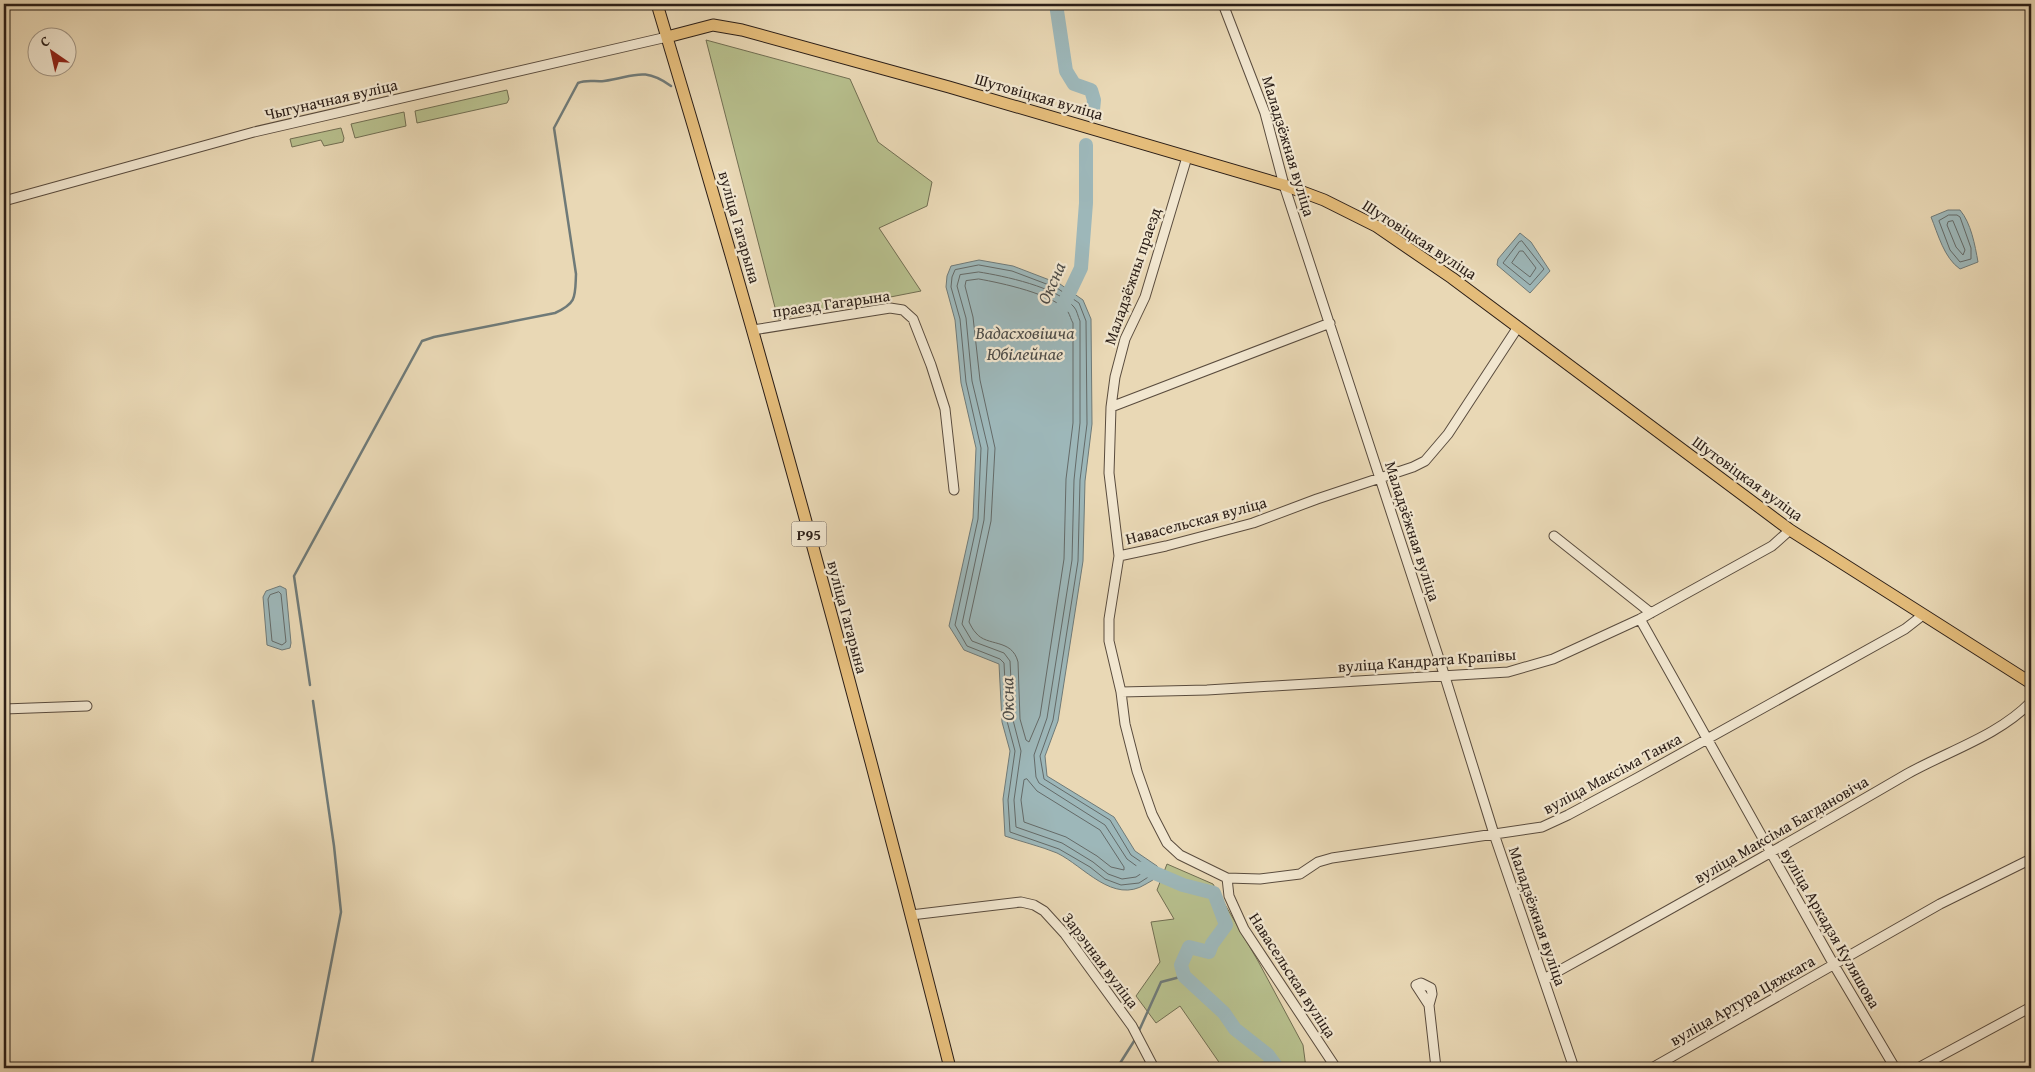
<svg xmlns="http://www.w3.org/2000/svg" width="2035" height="1072" font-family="'Gentium Book Plus',serif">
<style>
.green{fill:#b7bf8d;stroke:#716e52}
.water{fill:#9db7b9;stroke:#6f7a78}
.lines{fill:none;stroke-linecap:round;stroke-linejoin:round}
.shore{stroke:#646a68;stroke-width:1}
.stream{stroke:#6f7a78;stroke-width:2.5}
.river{stroke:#9db7b9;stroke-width:14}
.minor-casing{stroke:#5a4c3e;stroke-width:11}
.major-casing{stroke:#2b1e17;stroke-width:13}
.minor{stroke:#f1e6cf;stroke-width:9}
.major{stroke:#e4bc7a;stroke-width:11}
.labels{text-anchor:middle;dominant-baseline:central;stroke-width:4.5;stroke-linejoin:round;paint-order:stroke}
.shield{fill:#f1e6cf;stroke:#665a4e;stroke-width:1}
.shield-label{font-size:15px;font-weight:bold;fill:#2b1e17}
.street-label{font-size:16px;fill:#2b1e17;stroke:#f1e6cf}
.water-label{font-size:18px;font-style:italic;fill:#4d4c48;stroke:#f1e6cf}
</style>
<rect width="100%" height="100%" fill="#e9d8b5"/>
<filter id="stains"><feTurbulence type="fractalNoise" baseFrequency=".004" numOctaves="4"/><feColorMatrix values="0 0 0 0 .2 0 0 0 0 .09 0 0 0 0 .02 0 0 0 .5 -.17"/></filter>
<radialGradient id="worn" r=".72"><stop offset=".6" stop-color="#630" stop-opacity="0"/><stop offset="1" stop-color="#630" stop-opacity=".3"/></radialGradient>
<path class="green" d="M706 40 850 79 878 142 932 182 927 206 879 228 921 291 778 319Z
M507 90 509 99 507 103 417 123 415 111Z
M404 112 406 126 355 138 351 124Z
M341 128 344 138 343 142 324 146 321 140 292 147 290 139Z
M1167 864 1213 884 1258 961 1303 1045 1306 1068H1223L1180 1006 1156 1023 1136 996 1160 962 1151 922 1174 919 1157 890Z"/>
<path class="water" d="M1948 210H1960C1971 223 1975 245 1978 262L1960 269C1944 258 1938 234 1931 217Z
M1520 233 1531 242 1550 271 1530 293 1497 265 1498 259Z
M979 260 1013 266 1060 284 1083 300 1091 319 1092 424 1085 481 1083 561 1058 721 1045 756 1047 776 1114 817 1135 851 1157 866 1160 872C1158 878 1151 881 1146 884 1113 905 1084 866 1057 853 1040 846 1022 842 1005 836L1003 799 1010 751 1002 722 999 664 964 650 949 626 973 518 976 448 961 383 955 320 946 287 947 276 951 266Z
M280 586 286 589 291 643 290 648 282 650 267 645 263 597 266 591Z"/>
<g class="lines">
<path class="shore" d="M1949 215H1957L1960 217 1971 248V259L1960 262 1950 250 1939 221Z
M1953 221 1965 250 1963 255 1956 247 1947 225 1948 222Z
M1522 241 1544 269 1530 285 1503 263 1519 242Z
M1520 251H1523L1536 268 1530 277 1512 263Z
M979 265 1012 271 1057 288 1079 303 1086 321 1087 424 1080 480 1078 561 1053 720 1040 756 1044 779 1110 820 1131 855 1153 870V874L1139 883 1121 885 1105 879 1090 867 1059 849 1010 832 1008 800 1015 751 1007 721 1004 663 1000 659 967 646 955 625 978 519 981 448 966 382 960 319 951 287 952 277 955 270Z
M979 272C1004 276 1057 287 1074 307 1077 310 1078 317 1080 321V423L1074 480 1072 560 1047 718 1034 755 1036 777 1039 783 1105 825 1127 859 1142 870V873L1136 877 1122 879 1108 874 1093 862 1062 843 1016 827 1014 800 1021 751 1013 720 1010 661 1004 653 972 641 962 624 984 520 988 448 972 381 966 318 957 286 960 275Z
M979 279C1001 283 1054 294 1068 312 1070 315 1071 320 1073 323V423L1066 479 1064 559 1040 716 1029 742 1026 740 1020 719 1018 662C1012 638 987 647 976 633 973 630 971 626 969 622L991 521 995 448 980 380 973 317 965 286 966 281Z
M279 592 281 594 286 642 282 645 272 641 268 599 270 595Z
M1027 779 1037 791 1100 830 1124 867V870L1111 867 1097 856 1066 837 1024 822 1021 800 1024 780Z"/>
<path class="stream" d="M310 685 294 576 422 341 434 337 555 313C577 303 575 297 576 274L554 128 578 83C587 79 595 82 604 81 634 77 643 66 671 86
M1138 1033 1161 982 1184 976
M311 1068 341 912 334 846 313 701
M1117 1068 1136 1038"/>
<path class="river" d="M1056 4 1066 71 1074 84 1091 90 1094 100 1093 110
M1062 308 1081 268 1086 203V145
M1143 868 1183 885 1214 893 1226 925 1212 944 1209 952 1189 947 1181 965 1184 976 1224 1013 1235 1029 1268 1055 1276 1066 1265 1068"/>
<g class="minor-casing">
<path id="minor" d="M1223 4 1265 113 1284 185 1445 677 1494 834 1574 1068
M4 201 254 132 667 37
M1330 323 1111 407 1109 473 1119 556 1109 619V641L1121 692 1125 724 1137 771 1152 814 1167 843 1180 855 1227 878 1260 879 1300 874 1318 862 1332 858 1542 827 1568 815 1637 778 1905 629 1923 615
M753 330 890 308 903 310 913 319 931 365 945 409 954 490
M1111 407 1115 377 1125 339 1145 297 1187 157
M1554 536 1651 613
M1119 556 1166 546 1253 523 1317 499 1413 467 1425 461 1448 434 1518 327
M1640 619 1834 965 1895 1068
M1121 692 1207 690 1508 672 1553 659 1640 619 1772 546 1790 530
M4 709 87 706
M1227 878 1229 896 1244 929 1336 1068
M911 915 1021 902 1034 905 1044 911 1065 934 1132 1026 1154 1068
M1544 979C1666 912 1787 844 1907 774 1948 751 1998 736 2031 702
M1429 1005 1432 994 1431 988 1421 983 1416 985 1429 1005 1436 1068
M1652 1068 1940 904 2031 859
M1918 1068 2031 1007"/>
</g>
<g class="major-casing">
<path id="major" d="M657 4C763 356 860 711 950 1068
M667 37 713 25 742 30 949 87 1284 185 1324 200 1376 226 1452 278 1790 530 2031 683"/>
</g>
<use href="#minor" class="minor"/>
<use href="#major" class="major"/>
</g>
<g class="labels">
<rect class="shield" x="791.5" y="521.5" width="35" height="25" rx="4"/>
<g class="shield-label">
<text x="809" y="534">Р95</text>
</g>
<g class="street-label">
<text transform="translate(1039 96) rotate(16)">Шутовіцкая вуліца</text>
<text transform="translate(331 99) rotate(-13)">Чыгуначная вуліца</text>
<text transform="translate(1289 146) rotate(73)">Маладзёжная вуліца</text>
<text transform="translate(740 227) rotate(74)">вуліца Гагарына</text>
<text transform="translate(1420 239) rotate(33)">Шутовіцкая вуліца</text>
<text transform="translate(1132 276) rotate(-71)">Маладзёжны праезд</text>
<text transform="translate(831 303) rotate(-8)">праезд Гагарына</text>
<text transform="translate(1748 478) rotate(36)">Шутовіцкая вуліца</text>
<text transform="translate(1196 520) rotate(-15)">Навасельская вуліца</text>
<text transform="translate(1413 531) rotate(72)">Маладзёжная вуліца</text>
<text transform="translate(848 617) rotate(75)">вуліца Гагарына</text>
<text transform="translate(1427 660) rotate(-4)">вуліца Кандрата Крапівы</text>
<text transform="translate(1612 773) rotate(-28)">вуліца Максіма Танка</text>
<text transform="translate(1781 829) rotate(-30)">вуліца Максіма Багдановіча</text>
<text transform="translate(1538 916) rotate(71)">Маладзёжная вуліца</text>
<text transform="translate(1831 928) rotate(60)">вуліца Аркадзя Куляшова</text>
<text transform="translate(1101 960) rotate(53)">Зарэчная вуліца</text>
<text transform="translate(1293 975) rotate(57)">Навасельская вуліца</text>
<text transform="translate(1742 1000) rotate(-30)">вуліца Артура Цяжкага</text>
</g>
<g class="water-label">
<text transform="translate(1051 283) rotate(-66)">Оксна</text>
<text x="1025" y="332">Вадасховішча<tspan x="1025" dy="21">Юбілейнае</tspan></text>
<text transform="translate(1007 699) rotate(-91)">Оксна</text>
</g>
</g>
<rect width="2035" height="1072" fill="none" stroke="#e9d8b5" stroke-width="20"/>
<rect x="5" y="5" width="2025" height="1062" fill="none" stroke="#2b1e17" stroke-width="2.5"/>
<rect x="10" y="10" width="2015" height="1052" fill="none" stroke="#2b1e17"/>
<g transform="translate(52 52) rotate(326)"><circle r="24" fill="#f1e6cf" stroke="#a29685"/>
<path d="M0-4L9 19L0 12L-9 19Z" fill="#8f2418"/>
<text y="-8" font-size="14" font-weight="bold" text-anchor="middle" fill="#2b1e17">С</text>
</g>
<rect width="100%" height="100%" filter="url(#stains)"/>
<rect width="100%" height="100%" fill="url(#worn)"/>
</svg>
